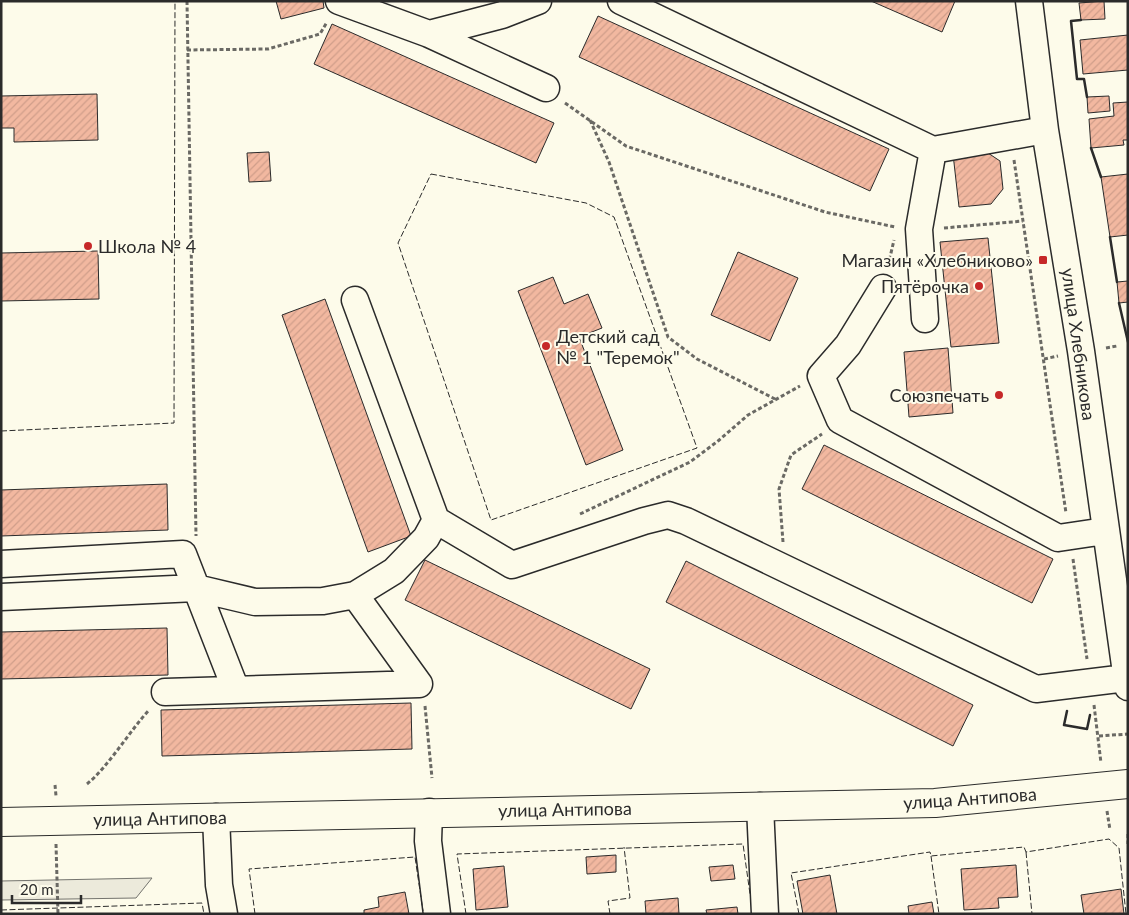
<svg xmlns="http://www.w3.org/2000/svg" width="1129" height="915" font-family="Lato,sans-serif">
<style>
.parking{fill:#eceadb;stroke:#74746e}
.building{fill:url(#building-hatch);stroke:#2b2b2b}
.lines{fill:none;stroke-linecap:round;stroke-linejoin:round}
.minor-casing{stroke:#2b2b2b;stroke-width:29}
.major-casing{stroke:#2b2b2b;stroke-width:30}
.path{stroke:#6a6964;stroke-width:3;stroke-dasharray:4 2.5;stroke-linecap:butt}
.minor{stroke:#fdfbea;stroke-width:26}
.major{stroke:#fdfbea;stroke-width:28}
.fence{stroke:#2b2b2b;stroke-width:1;stroke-dasharray:6 2.5;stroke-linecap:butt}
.wall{stroke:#2b2b2b;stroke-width:2.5}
.poi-dot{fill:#c62828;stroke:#fdfbea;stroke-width:2}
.labels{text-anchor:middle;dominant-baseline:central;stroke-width:4;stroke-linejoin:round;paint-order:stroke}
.poi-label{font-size:18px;fill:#2b2b2b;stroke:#fdfbea;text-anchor:end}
.street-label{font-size:18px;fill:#2b2b2b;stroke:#fdfbea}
</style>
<defs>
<pattern id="building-hatch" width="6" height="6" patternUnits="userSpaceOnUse" patternTransform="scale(1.25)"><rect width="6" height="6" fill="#f2b8a0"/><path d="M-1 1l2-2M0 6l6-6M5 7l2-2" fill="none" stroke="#d09e8a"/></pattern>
</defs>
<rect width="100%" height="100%" fill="#fdfbea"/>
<path class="parking" d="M152 878 136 898 1 900V881Z"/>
<path class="building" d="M276 1H323L324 8 281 19Z
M871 1H955L942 32Z
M1104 1 1105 19 1081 20 1079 3Z
M598 16 889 149 870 191 579 57Z
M332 24 554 123 536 163 314 64Z
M1128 35V70L1083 74 1080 40Z
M97 94 98 140 14 142V128H1V96Z
M1109 96 1110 111 1088 113 1087 97Z
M1128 102V140H1123L1124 145 1091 148 1089 119 1114 116 1113 103Z
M985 151 1000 161 1003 189 991 204 959 207 953 154Z
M269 152 271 181 249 182 247 153Z
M1128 174V235L1110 237 1101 177Z
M988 238 999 343 951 347 940 242Z
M98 251 99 299 1 301V253Z
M738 252 798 278 770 341 711 315Z
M553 277 564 304 588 294 602 328 579 337 623 450 586 465 518 291Z
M1128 281V302L1119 303 1117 282Z
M325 299 411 536 368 552 282 315Z
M948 348 953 413 909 417 904 352Z
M824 445 1053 559 1032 603 802 489Z
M167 484 168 530 1 536V490Z
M425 560 650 669 631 709 405 600Z
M686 561 973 705 953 746 666 602Z
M167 628 168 675 1 679V632Z
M411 703 412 749 162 756 161 710Z
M616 855V872L587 874 586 857Z
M733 865 735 879 711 881 709 867Z
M1016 865 1018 897 998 898 999 908 964 910 961 869Z
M504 866 508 907 476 910 473 869Z
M830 875 837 914H803L797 881Z
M1121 889 1124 914H1084L1081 895Z
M405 892 409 914H364V910L379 907 378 897Z
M678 898 679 914H646L645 901Z
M932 902 934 914H909L908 906Z
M737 907 738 914H707L706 910Z"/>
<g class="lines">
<g class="minor-casing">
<path id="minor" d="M339 1 429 34 502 15 538 1
M621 1 933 150 1045 130
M1029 1 1045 130 1081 351 1128 687
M429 34 546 88
M883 288 848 345 821 376 840 420 1058 538 1105 531
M355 300 436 520 512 565 644 521 668 515 686 521 1036 689 1126 678
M925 319 919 229 933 150
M1 564 183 554 236 690
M355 595 419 684
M1 597 196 588 255 602 323 601 355 595 394 571 426 538 436 520
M165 692 419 684
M760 806 765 914
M429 812 428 841 437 914
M216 817 219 885 224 914"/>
</g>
<g class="major-casing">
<path id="major" d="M1 822 935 803 1128 784"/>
</g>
<path class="path" d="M187 1 196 536
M187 50 268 49 320 34 327 22
M565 103 626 146 825 212 895 227
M590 120 609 162 668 337 697 359 775 399
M1014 160 1066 513
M944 228 1023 221
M888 266 894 240
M1106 348 1117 346
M1044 359 1058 356
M580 514 690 462 718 441 748 415 800 386
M783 542 779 489 791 455 822 434
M1073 559 1087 659
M1094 705 1101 763
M425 706 432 778
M1099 736 1128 734
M87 784C108 767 129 732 149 710
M55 785 56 796
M1107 811 1110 830
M1128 834V844
M56 844 58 914"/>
<use href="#minor" class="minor"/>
<use href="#major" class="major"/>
<path class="fence" d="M431 174 586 203 614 217 697 448 491 520 398 243Z
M1 431 174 423 175 1
M1026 852 1032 914
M931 856 939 914
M1 910 202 903 204 914
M255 914 249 869 415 857 423 911
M466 914 457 854 743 844 750 894
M610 914 608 901 630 898 624 847
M799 914 791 873 930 852 931 856 1024 847 1026 852 1109 839 1119 848 1126 914"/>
<path class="wall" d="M1081 20 1071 21 1077 79H1084L1087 97
M1091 148 1101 177
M1110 237 1117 282
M1119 303 1128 342
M1067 711 1064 725 1087 729 1090 715"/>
</g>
<g class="poi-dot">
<circle cx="88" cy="246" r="5"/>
<rect x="1038" y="255" width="10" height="10" rx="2.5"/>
<circle cx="979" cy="286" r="5"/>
<circle cx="546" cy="346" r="5"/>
<circle cx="999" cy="395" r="5"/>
</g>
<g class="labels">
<g class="poi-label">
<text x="98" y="246" text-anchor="start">Школа № 4</text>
<text x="1033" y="260">Магазин «Хлебниково»</text>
<text x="969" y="286">Пятёрочка</text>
<text x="556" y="336" text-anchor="start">Детский сад<tspan x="556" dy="21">№ 1 "Теремок"</tspan></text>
<text x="989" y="395">Союзпечать</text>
</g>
<g class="street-label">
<text transform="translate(1079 344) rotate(82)">улица Хлебникова</text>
<text transform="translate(970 798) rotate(-4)">улица Антипова</text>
<text transform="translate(565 809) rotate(-1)">улица Антипова</text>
<text transform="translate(160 818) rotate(-1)">улица Антипова</text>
</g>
</g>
<rect width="1129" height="915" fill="none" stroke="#2b2b2b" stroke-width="5"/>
<path d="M12 895v8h69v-8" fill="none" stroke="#2b2b2b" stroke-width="2.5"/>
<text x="20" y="895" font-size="15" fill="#2b2b2b" stroke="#fdfbea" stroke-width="4" paint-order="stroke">20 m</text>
</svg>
